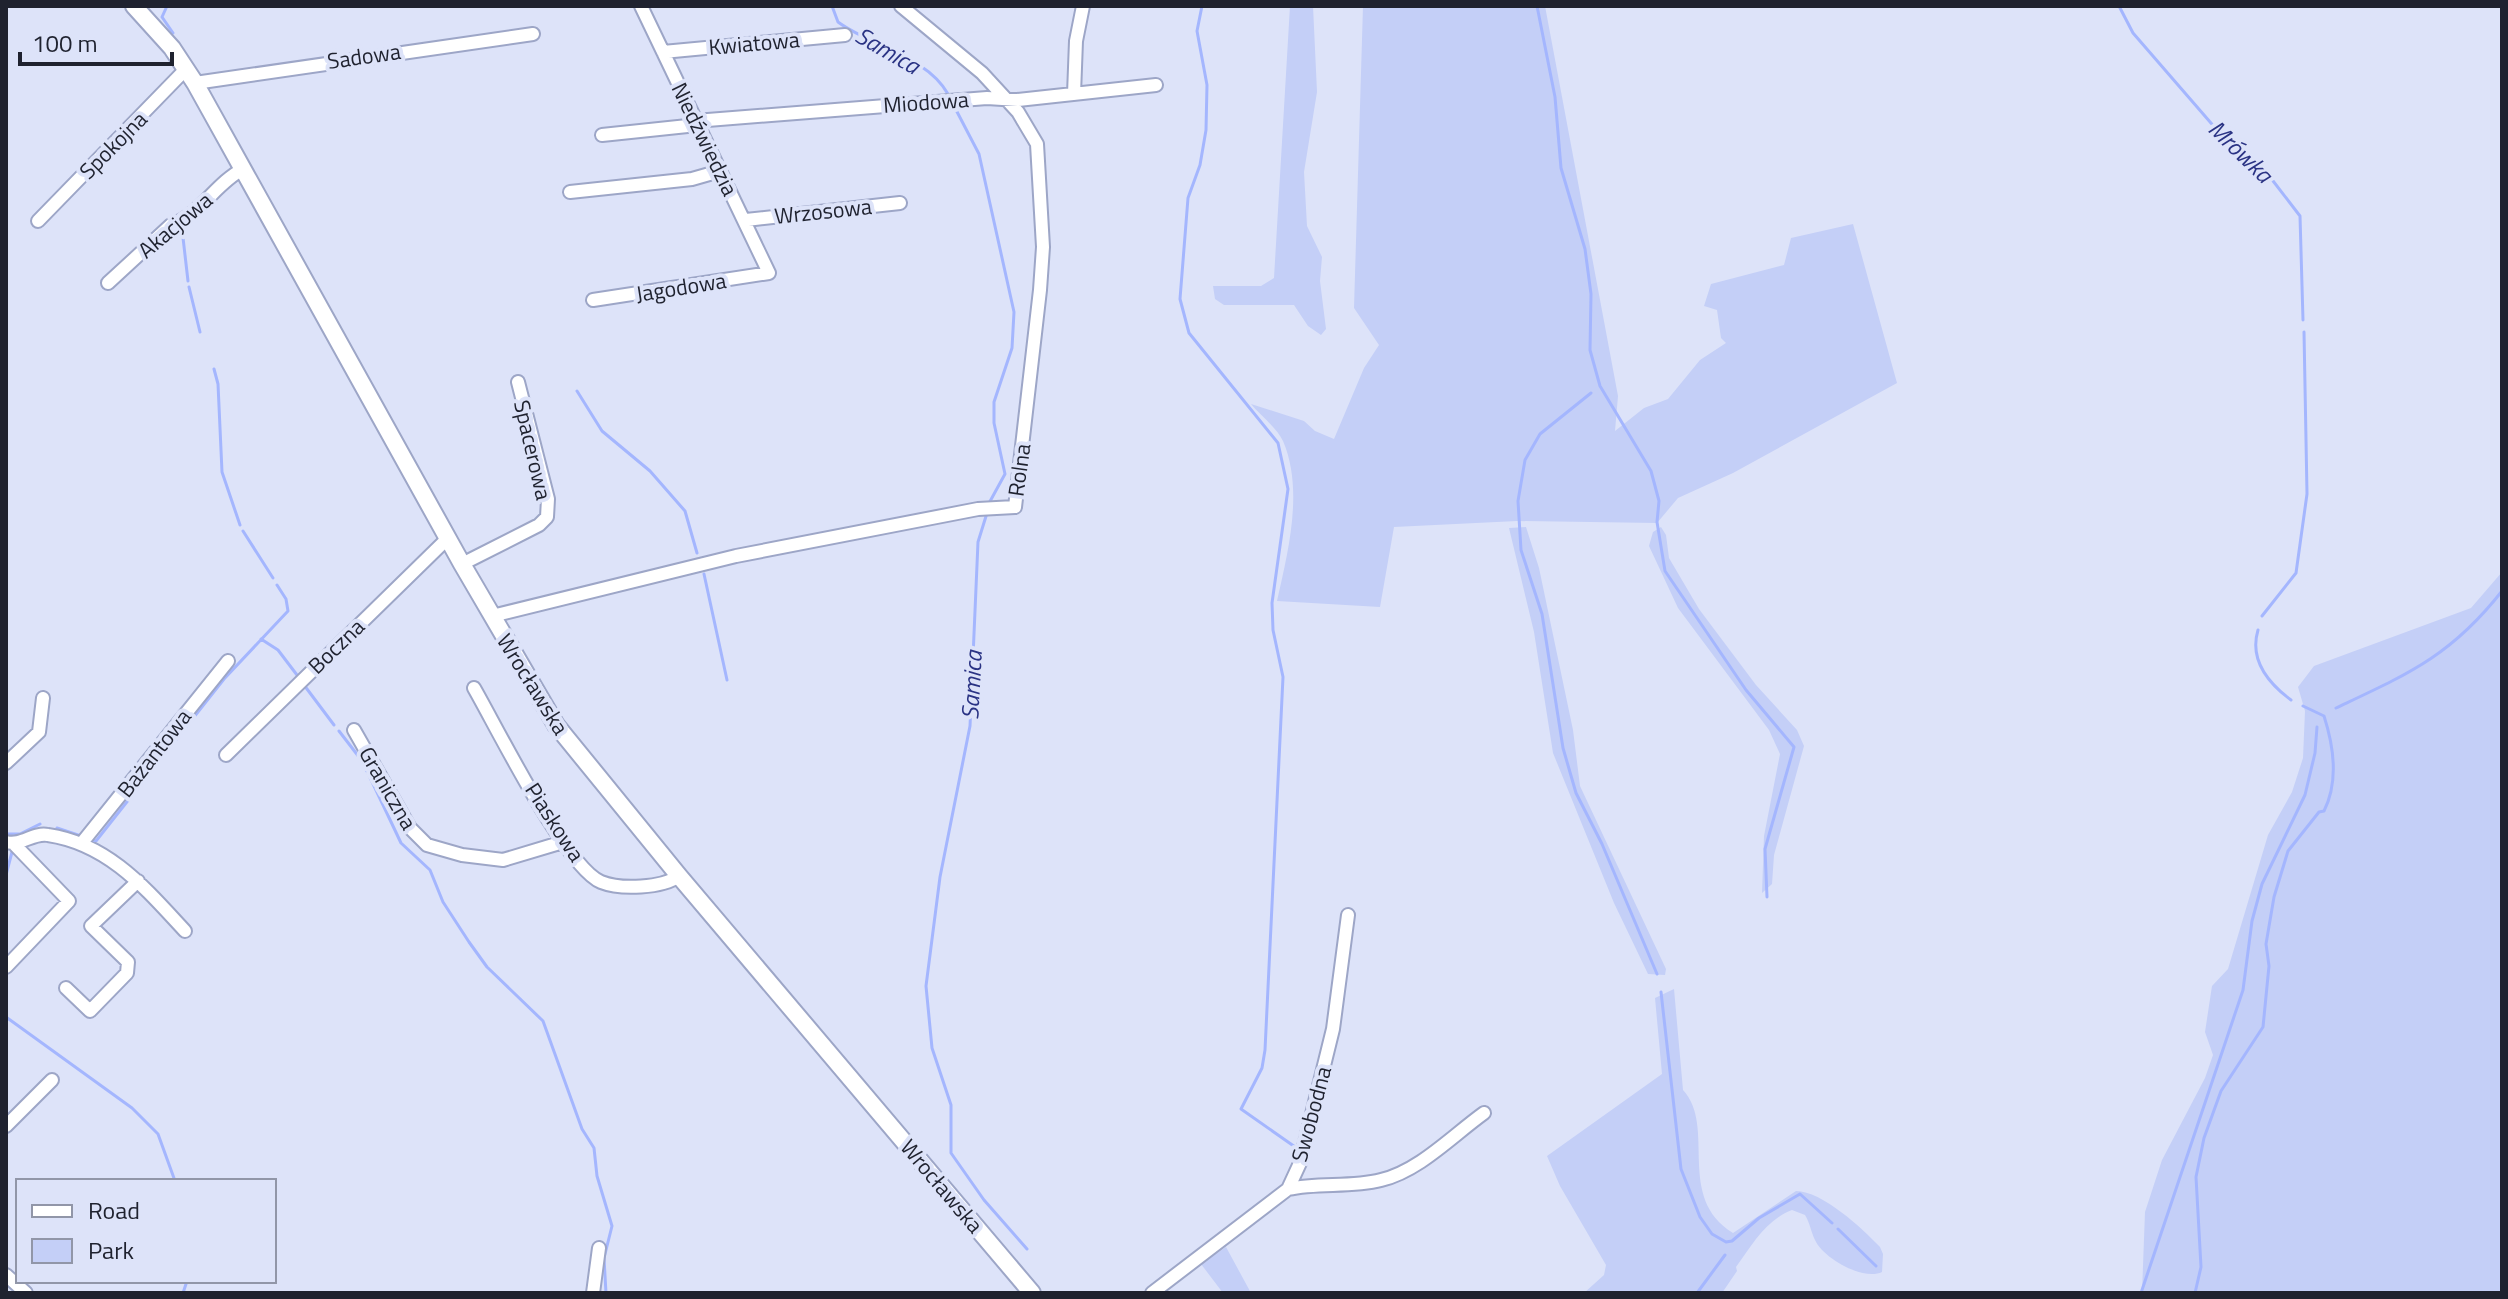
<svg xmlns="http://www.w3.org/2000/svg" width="2508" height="1299" font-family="'Titillium Web',sans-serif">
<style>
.green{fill:#c4cff7}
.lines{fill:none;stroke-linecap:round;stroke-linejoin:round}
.stream{stroke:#a4b6fe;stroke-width:3}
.minor-casing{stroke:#9da6c7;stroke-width:16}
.major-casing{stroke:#9da6c7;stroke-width:20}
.minor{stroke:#fff;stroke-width:12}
.major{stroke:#fff;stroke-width:16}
.labels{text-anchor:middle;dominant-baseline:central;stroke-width:8;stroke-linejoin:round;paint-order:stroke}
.street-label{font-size:22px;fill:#1f222f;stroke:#dde3f9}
.water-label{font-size:24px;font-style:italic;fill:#2a3384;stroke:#dde3f9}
</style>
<rect width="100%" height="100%" fill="#dde3f9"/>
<path class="green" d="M1290 6H1313L1317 92 1304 172 1307 226 1322 257 1320 281 1326 329 1321 335 1308 326 1294 305H1224L1215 299 1213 286H1261L1274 278Z
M1363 6H1545L1618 396 1615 431 1644 408 1668 399 1700 360 1726 343 1721 338 1717 310 1704 306 1711 284 1784 265 1791 238 1853 224 1897 383 1733 473 1678 498 1657 523 1517 521 1394 527 1380 607 1277 601C1288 552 1304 490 1283 441 1277 428 1260 415 1251 404L1304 421 1315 431 1334 439 1364 368 1379 345 1354 308Z
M1526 527 1539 568 1573 730 1580 786 1666 969 1665 975 1648 974 1614 903 1553 753 1534 632 1509 528Z
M1661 527 1666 535 1669 558 1699 609 1756 685 1797 730 1804 746 1774 855 1772 884 1762 893 1764 836 1780 754 1769 730 1678 608 1649 546 1653 532Z
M2502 572V1293H2142L2145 1212 2162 1160 2205 1078 2213 1055 2205 1032 2212 986 2228 969 2268 835 2292 792 2303 758 2305 711 2298 687 2314 666 2471 608Z
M1674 989 1683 1090C1717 1127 1675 1197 1733 1233L1796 1191C1822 1191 1862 1228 1880 1247L1883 1254 1882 1272C1863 1281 1823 1258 1815 1240 1811 1232 1810 1223 1805 1215L1792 1210C1766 1220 1752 1245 1736 1267L1737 1271 1722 1293H1584L1604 1275 1606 1265 1560 1186 1547 1156 1662 1074 1655 998Z
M1226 1247 1251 1293H1223L1201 1264Z"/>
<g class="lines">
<path class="stream" d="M167 6 162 17 173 33
M832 6 838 22C872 47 927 56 948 94
M1202 6 1197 31 1207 85 1206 130 1200 165 1188 198 1180 299 1189 333 1278 443 1288 489 1272 603 1273 630 1283 677 1265 1050 1262 1068 1241 1109 1298 1149
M1537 6 1555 97 1561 168 1585 249 1591 294 1590 350 1600 386 1651 471 1659 501 1657 522 1665 571 1746 690 1794 747 1765 849 1767 897
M2119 6 2133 33 2230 145 2270 177 2300 216 2303 320
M954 106 979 154 1014 312 1012 348 994 402V423L1005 474 988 505
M182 229 188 281
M189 287 200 332
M214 369 218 384 222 472 240 525
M577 391 602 431 650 471 685 511 697 553
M1591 393 1540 434 1525 460 1518 501 1521 550 1542 614 1563 748 1576 793 1602 844 1657 974
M987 513 978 542 970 726 940 877 926 986 932 1048 951 1105V1153L984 1200 1027 1249
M243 531 273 578
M704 574 727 680
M2262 616 2296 573 2307 494 2304 332
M2258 630C2249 660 2268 683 2291 700
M261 639 278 650 297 675
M304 685 334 725
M2336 708C2408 674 2451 656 2502 591
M339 731 359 757
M366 769 401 843 430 870 443 902 469 942 487 967 543 1021 582 1129 594 1148 597 1176 612 1226 604 1258 606 1293
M57 828 81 836
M6 834H20L40 824
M91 840 96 841 224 679 288 611 286 599 277 585
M6 875 12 852
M1661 992 1681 1169 1700 1217 1712 1234 1726 1242 1732 1241 1759 1218 1800 1194 1832 1223
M6 1017 132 1108 158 1134 175 1181
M1838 1229 1876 1266
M183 1293 187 1281
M1697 1293 1725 1255
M2141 1293 2243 990 2252 921 2262 884 2305 795 2315 753 2317 727
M2195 1293 2201 1267 2196 1177 2204 1138 2221 1091 2263 1027 2269 966 2266 944 2274 897 2288 851 2319 812 2324 811C2339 781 2334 747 2324 716L2303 706"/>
<g class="minor-casing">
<path id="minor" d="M663 52 845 35
M195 83 533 34
M1074 94 1076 41 1083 6
M695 121 987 98 1018 100 1156 85
M602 135 697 125
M570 192 692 179 720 171
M746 220 900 203
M38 221 186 69
M108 283 171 225C200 215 216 183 243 169
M593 300 769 273 641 6
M462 564 539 525 547 517 548 499 518 382
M492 616 736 556 978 509 1015 507 1040 290 1043 247 1037 144 1018 112 982 73 901 6
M474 688C496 726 566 868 601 882 621 890 662 888 679 876
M354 730 410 828 427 845 462 855 503 860 563 842
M226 755 448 538
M6 763 39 732 43 698
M6 842C22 846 33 832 48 835 109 844 146 889 185 931
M81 844 228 661
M6 967 69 901 14 844
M66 988 90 1011 127 973 128 962 91 926 138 881
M6 1126 52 1080
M1288 1189C1319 1182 1350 1188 1381 1180 1419 1171 1452 1136 1484 1113
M6 1275 26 1293
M593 1293 599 1248
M1152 1293 1288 1189 1300 1163 1333 1029 1348 915"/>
</g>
<g class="major-casing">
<path id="major" d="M134 6 172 48 195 83 462 564 556 725 679 876 1032 1293"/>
</g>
<use href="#minor" class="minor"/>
<use href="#major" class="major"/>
</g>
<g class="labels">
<g class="street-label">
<text transform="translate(754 43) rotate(-5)">Kwiatowa</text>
<text transform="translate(364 56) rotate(-8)">Sadowa</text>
<text transform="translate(926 102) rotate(-4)">Miodowa</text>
<text transform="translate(705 139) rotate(64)">Niedźwiedzia</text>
<text transform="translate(113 145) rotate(-45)">Spokojna</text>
<text transform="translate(823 211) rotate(-6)">Wrzosowa</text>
<text transform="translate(175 225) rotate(-40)">Akacjowa</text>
<text transform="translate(681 287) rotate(-9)">Jagodowa</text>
<text transform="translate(533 450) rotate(77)">Spacerowa</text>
<text transform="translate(1019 470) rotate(-82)">Rolna</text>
<text transform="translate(336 646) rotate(-44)">Boczna</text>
<text transform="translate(533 684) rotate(58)">Wrocławska</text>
<text transform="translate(154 753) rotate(-52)">Bażantowa</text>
<text transform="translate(388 788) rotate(60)">Graniczna</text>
<text transform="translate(555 822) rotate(57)">Piaskowa</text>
<text transform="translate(1311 1114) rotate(-75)">Swobodna</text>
<text transform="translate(942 1186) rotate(50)">Wrocławska</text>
</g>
<g class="water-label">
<text transform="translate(888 50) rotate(30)">Samica</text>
<text transform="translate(2241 151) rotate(44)">Mrówka</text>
<text transform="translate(971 685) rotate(-87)">Samica</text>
</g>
</g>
<rect width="2508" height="1299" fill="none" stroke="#1f222f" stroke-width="16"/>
<rect x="16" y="1179" width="260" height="104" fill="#dde3f9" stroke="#9196a8" stroke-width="2"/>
<rect x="32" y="1205" width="40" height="12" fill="#ffffff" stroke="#9196a8" stroke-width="2"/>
<text x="88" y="1219" font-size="24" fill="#1f222f">Road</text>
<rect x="32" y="1239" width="40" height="24" fill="#c4cff7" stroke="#9196a8" stroke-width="2"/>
<text x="88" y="1259" font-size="24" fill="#1f222f">Park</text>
<path d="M20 52v12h152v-12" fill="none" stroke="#1f222f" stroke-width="4"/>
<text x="32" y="52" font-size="24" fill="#1f222f" stroke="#dde3f9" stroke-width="6" paint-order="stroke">100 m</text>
</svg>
